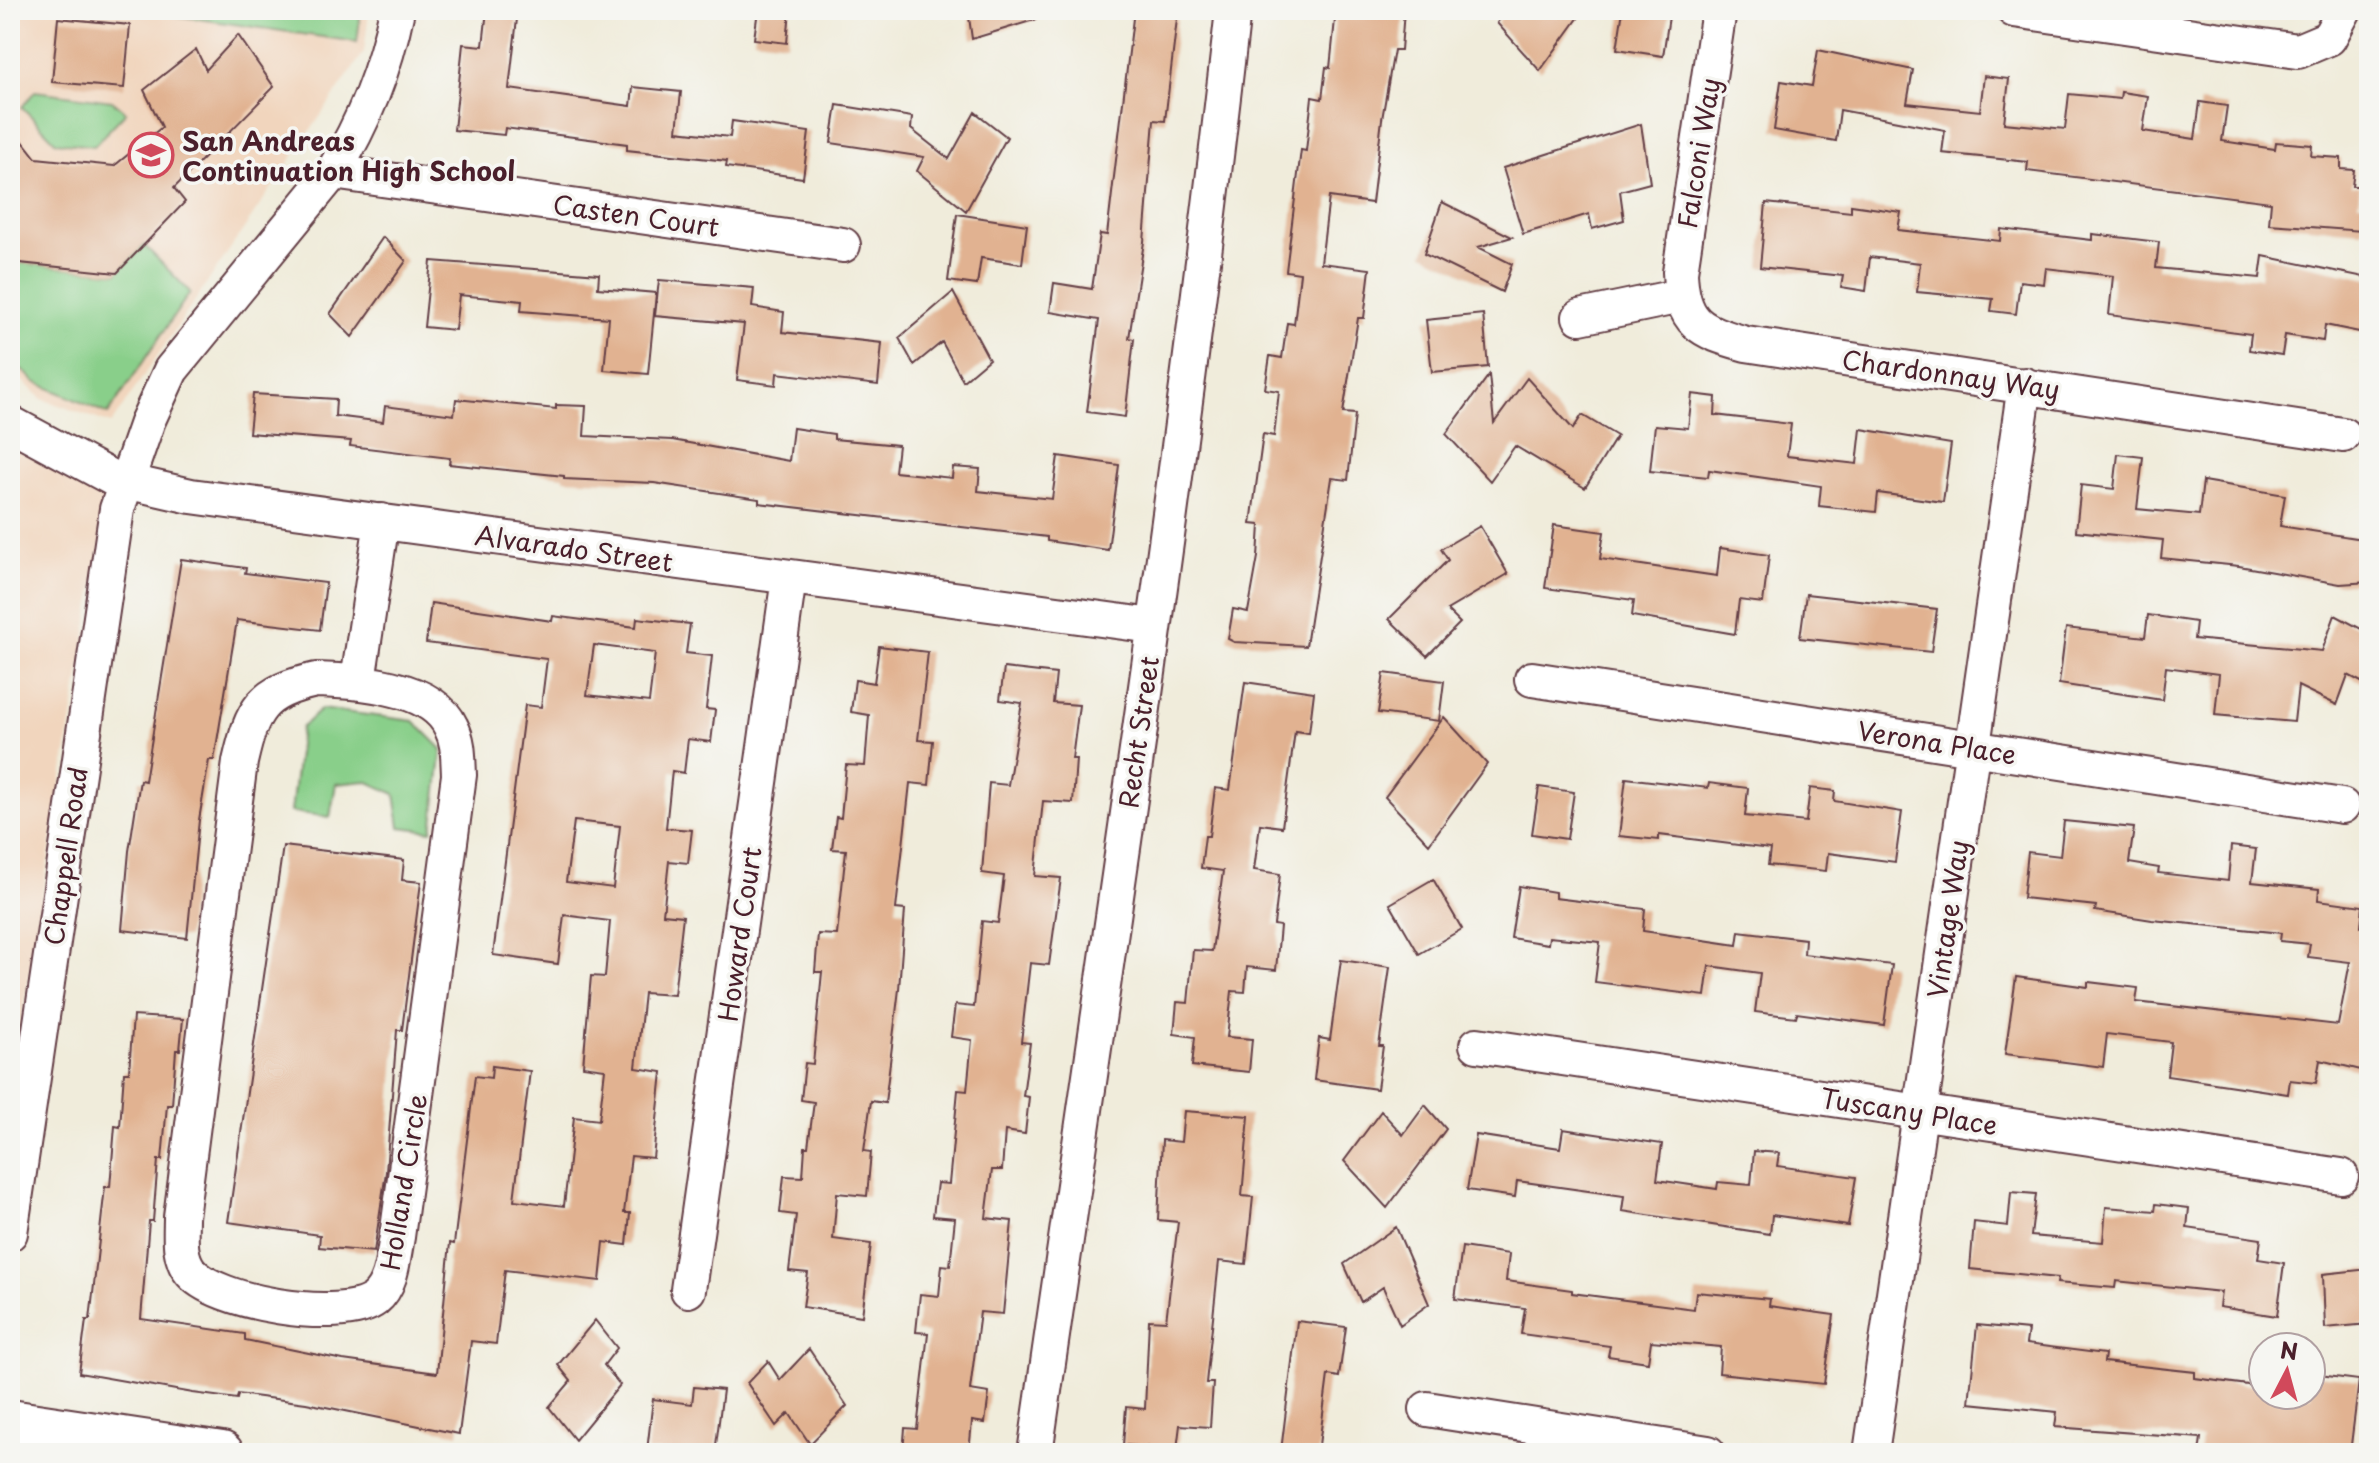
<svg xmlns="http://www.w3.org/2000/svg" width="2379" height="1463" font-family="'Playpen Sans',sans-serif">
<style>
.built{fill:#f1d5bd}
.green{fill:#89cf8a;stroke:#6a775a;stroke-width:2}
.building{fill:#e1b291;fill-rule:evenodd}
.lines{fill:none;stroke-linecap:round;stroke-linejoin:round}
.minor-casing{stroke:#633e45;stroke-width:38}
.tertiary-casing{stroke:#633e45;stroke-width:46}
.minor{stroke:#fff;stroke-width:34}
.tertiary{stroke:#fff;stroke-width:42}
.labels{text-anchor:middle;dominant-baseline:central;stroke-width:7;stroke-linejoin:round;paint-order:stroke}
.poi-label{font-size:26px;font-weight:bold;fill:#4a1f2b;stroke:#f6f6f2;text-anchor:start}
.street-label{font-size:26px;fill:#4a1f2b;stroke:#f6f6f2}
</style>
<rect width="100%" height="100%" fill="#f6f6f2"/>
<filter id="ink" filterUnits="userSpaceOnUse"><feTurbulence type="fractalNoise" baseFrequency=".0125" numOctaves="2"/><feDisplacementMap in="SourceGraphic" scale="16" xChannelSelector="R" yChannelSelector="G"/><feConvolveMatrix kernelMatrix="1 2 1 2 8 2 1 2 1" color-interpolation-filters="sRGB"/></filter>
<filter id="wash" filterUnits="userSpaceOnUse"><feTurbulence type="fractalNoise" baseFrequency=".006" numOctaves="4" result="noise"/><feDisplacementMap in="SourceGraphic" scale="32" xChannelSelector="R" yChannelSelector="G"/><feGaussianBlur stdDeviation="1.8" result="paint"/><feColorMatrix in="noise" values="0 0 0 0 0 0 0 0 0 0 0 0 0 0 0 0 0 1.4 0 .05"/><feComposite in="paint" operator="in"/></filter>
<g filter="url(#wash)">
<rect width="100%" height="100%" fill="#f0ecdb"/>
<path class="built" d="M10 10H369L364 52 111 424 42 399 10 369Z
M10 423 112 478 10 1088Z"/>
<path class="green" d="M137 10H361L357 42Z
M35 91 112 101 126 112 94 146 56 142 22 107Z
M144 245 190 292 108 414 35 382 10 358V262L117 273Z
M321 709 414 721 442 749 432 831 400 827 395 794 366 781 336 784 330 817 291 812 301 728Z"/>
<g id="blocks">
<path class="building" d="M487 10H518L509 89 631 106 633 87 681 92 677 131 730 137 732 121 809 132 803 178 726 167 727 161 627 150V144L505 128 504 135 454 130 463 44 483 46Z
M758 10H790L787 43 754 39Z
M968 10H1046L1047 16 972 39Z
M1134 10H1178L1165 121 1154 120 1144 242 1129 338 1134 339 1125 417 1087 412 1099 320 1050 312 1054 283 1092 289 1100 234 1107 235Z
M1336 10H1404L1401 50H1394L1382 119 1372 203 1329 197 1321 263 1370 269 1364 318H1358L1343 413 1355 414 1348 480 1332 478 1306 646 1234 642 1228 639 1233 609 1248 612 1258 557 1260 525 1251 524 1263 434 1274 436 1279 391 1265 389 1270 356 1282 358 1287 323 1294 324 1300 273 1286 271 1301 150 1306 151 1312 97 1322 99 1326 67 1330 68Z
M1506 10H1584L1540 71 1497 23Z
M1623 10H1670L1663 56 1617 49Z
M58 18 130 25 124 88 52 82Z
M238 35 274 87 174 188 185 202 117 273 10 262V125L36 158 114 166 162 127 144 90 196 49 206 70Z
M1818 50 1913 70 1907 103 1980 111 1984 76 2009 79 2004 123 2065 129 2069 94 2120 99 2121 92 2148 96 2143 131 2195 139 2200 102 2227 106 2222 141 2275 149 2276 142 2312 145 2311 156 2341 158V169L2354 170 2352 186H2360L2358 203H2364L2362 231 2269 224 2271 202 2027 171 2028 162 1942 153 1945 130 1840 110 1836 141 1774 130 1781 81 1812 86Z
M837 105 912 117 911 129 949 159 975 112 1007 137 966 211 917 171 924 157 831 143Z
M1641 124 1650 183 1620 191 1624 220 1592 229 1589 214 1523 234 1503 168Z
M1442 202 1512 237 1478 247 1512 264 1502 292 1424 254Z
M1766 203 1851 212V205L1901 212 1898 230 2000 241 2001 229 2092 240V234L2159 242 2156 268 2260 278 2263 256 2369 278V334L2325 325 2323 341 2285 335 2282 355 2249 350 2251 334 2109 315 2113 276 2046 268 2044 284 2020 281 2016 314 1991 311 1993 299 1917 292 1920 263 1870 257 1866 291 1841 287 1843 276 1760 267Z
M957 214 1027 225 1022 264 981 258 977 285 948 281Z
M383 237 406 261 352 337 330 314Z
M431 261 599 274 598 288 656 293 648 374 604 370 609 318 521 311 522 301 459 295 455 330 424 327Z
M659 280 754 288 752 307 784 312 782 332 882 343 878 385 777 373 776 385 737 380 744 324 655 316Z
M953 292 989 359 963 381 942 342 914 365 899 338Z
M1483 314 1488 367 1432 372 1426 320Z
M1489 375 1494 423 1527 378 1573 429 1582 415 1617 436 1585 488 1515 446 1490 481 1446 434Z
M253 394 336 399 335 416 383 422 385 406 454 415 456 399 556 409V405L586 406 584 436 672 440 789 461 793 428 834 434V439L898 445 895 472 952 478 953 467 980 469 978 491 1052 499 1058 456 1119 465 1108 550 1047 541V537L759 503V499L654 483 564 479V476L449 464 450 458 350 446 351 441 249 433Z
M1692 394 1716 397 1715 415 1791 424 1787 456 1857 464 1861 429 1951 444 1943 502 1878 493 1876 512 1819 506 1821 486 1709 470 1708 477 1650 471 1655 425 1688 428Z
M2118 454 2143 457 2137 509 2199 515 2203 481 2285 495 2280 526 2369 540V582L2340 584 2239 566 2161 558 2163 540 2076 531 2081 485 2114 489Z
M1554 525 1604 532 1600 559 1717 576 1720 548 1769 555 1763 603 1739 600 1735 634 1632 616 1634 600 1545 588Z
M1480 526 1508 574 1447 610 1460 623 1427 656 1389 619 1448 560 1441 549Z
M181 559 246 568 245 573 326 583 320 630 237 620 214 760H209L199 820 187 938 122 930 129 851 140 780 145 781Z
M1806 594 1937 609 1931 652 1800 638Z
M431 603 552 621 553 616 636 627 637 618 690 624 686 653 712 656 706 709 715 710 711 742 688 739 684 773 672 771 666 828 692 830 688 863 669 861 663 914 683 916 674 995 644 993 636 1068 662 1072 653 1158 631 1156 624 1213H630L627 1245 604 1242 600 1281 505 1270 496 1344 471 1341 459 1434 306 1403 238 1394 237 1399 193 1393 79 1373 86 1320H90L105 1187H110L115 1126 120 1127 124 1072H129L133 1016 183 1019 180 1050H176L172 1105H167L162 1160H158L153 1221H149L141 1319 245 1334V1340L343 1360 437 1373 450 1243 454 1244 475 1076 491 1078 492 1066 530 1071 514 1200 564 1206 574 1117 599 1120 605 1069 583 1066 591 976 605 977 610 921 564 915 558 964 493 955 525 705 541 707 547 659 426 643ZM594 645 655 653 649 702 587 695ZM574 821 620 826 613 888 566 882Z
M2148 615 2196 622 2194 639 2322 651 2335 615 2369 633V686L2348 675 2337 705 2298 686 2294 722 2215 715 2219 674 2166 667 2162 700 2059 684 2066 628 2145 637Z
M879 646 928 652 918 740 933 741 929 785 910 783 896 909 905 910 899 989 885 1103 871 1101 864 1151 871 1152 867 1196 837 1193 833 1239 871 1244 862 1316 803 1307 808 1273 789 1271 796 1215 780 1213 784 1176 803 1177 805 1147H808L814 1102 801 1100 805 1063 813 1064 822 972H815L818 934 837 935 846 850 832 849 836 817 841 818 846 765 865 766 869 715 851 712 855 680 874 683Z
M1004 668 1056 674 1053 703 1079 705 1072 759H1076L1073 803 1043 801 1035 876 1061 878 1049 965 1030 963 1021 1042 1030 1043 1023 1096 1029 1097 1025 1134 1005 1131 1002 1170H992L986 1218 1012 1221 1003 1314 980 1312 970 1390 989 1393 985 1423 972 1421 969 1453H903L905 1428 917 1429 928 1333 916 1332 920 1294 939 1296 942 1265 950 1266 955 1218 933 1216 937 1183 949 1184 958 1090 967 1091 972 1040 951 1037 955 1005 974 1007 982 921 998 923 1004 876 982 873 989 783 1008 785 1022 703 1000 700Z
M1384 673 1444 681 1439 721 1378 713Z
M1245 682 1314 692 1309 733 1295 731 1282 827 1260 824 1254 870 1280 874 1274 925 1280 926 1276 970 1247 967 1245 992 1232 991 1227 1037 1252 1039 1249 1072 1192 1066 1195 1037 1174 1034 1177 1002 1188 1003 1193 950 1212 951 1223 871 1201 868 1205 836H1209L1215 788 1230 790Z
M1444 717 1487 764 1429 844 1385 797Z
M1626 778 1708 788 1709 783 1748 788 1745 816 1806 822 1810 788 1835 791 1834 801 1902 812 1895 862 1828 853 1826 871 1768 865 1770 849 1659 835V840L1619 836Z
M1539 787 1574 792 1567 839 1532 834Z
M2064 821 2134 828 2129 863 2159 868 2158 873 2228 881 2231 846 2256 849 2252 882 2319 889 2318 900 2363 906 2361 927 2369 928 2364 1007 2369 1008V1072L2320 1060 2316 1083 2290 1080 2288 1094 2167 1076 2171 1042 2107 1034 2103 1067 2005 1054 2016 977 2088 987V982L2138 988 2136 1002 2338 1025 2350 962 2308 957 2310 944 2280 941 2281 933 2152 920 2095 911 2096 906 2023 898 2028 852 2060 856Z
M283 846 404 860 402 880 421 882 402 1030H397L386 1172 374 1252 319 1247 320 1235 228 1222Z
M1433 879 1462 929 1419 954 1390 904Z
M1519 886 1555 892V898L1645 909 1643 931 1737 945 1739 931 1805 939 1804 954 1892 965 1884 1025 1797 1013 1796 1017 1755 1012 1760 973 1709 966 1705 996 1595 982 1600 942 1549 937 1548 944 1511 938Z
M1341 960 1390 967 1379 1046H1383L1377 1089 1314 1080 1319 1038 1330 1040Z
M1425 1105 1446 1129 1387 1208 1344 1161 1381 1111 1403 1135Z
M1184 1111 1249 1116 1242 1196 1253 1197 1246 1264 1219 1261 1206 1383H1213L1210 1427 1180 1425 1177 1449 1123 1445 1126 1407 1145 1409 1149 1320 1166 1321 1178 1222 1158 1220 1162 1140 1181 1142Z
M1563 1129 1662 1144 1657 1180 1717 1189 1718 1182 1751 1185 1754 1151 1779 1153 1777 1166 1856 1177 1848 1226 1772 1215 1770 1234 1622 1211 1624 1196 1517 1181 1515 1197 1467 1190 1476 1135 1560 1148Z
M2011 1192 2036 1194 2031 1236 2103 1242 2106 1207 2155 1211 2156 1204 2189 1208 2187 1228 2261 1239 2258 1259 2284 1263 2277 1316 2219 1307 2221 1292 2116 1281 2115 1288 2057 1283 2058 1278 1970 1269 1974 1222 2008 1226Z
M1396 1227 1429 1304 1400 1325 1383 1287 1361 1302 1344 1264Z
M1462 1247 1509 1254 1506 1281 1572 1290V1293L1694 1309 1696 1292 1770 1299 1769 1306 1834 1315 1824 1384 1719 1373 1721 1347 1651 1341 1648 1362 1608 1356 1610 1346 1521 1334 1525 1308 1455 1299Z
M2369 1269V1324L2325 1328 2323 1274Z
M595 1320 617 1348 604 1365 620 1385 575 1440 549 1407 571 1381 558 1365Z
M1297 1321 1346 1327 1339 1377 1328 1375 1318 1453 1281 1451Z
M1977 1325 2028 1330 2026 1344 2105 1354 2104 1362 2195 1372V1378L2263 1387V1395H2311V1374L2359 1380 2350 1453H2306L2258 1447 2257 1453H2199L2201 1438 2055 1427 2057 1412 1969 1403Z
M809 1349 847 1406 810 1444 789 1413 776 1426 747 1383 768 1361 780 1380Z
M694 1387 723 1390 715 1453 647 1451 653 1399 692 1404Z"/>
</g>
</g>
<g filter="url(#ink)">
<use href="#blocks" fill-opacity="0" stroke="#633e45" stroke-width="2"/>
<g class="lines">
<g class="minor-casing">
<path id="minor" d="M1719 10 1680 272C1682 324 1700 331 1746 344L2343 435
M2014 10 2298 51 2329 38 2344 10
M333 172 843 245
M1580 317 1681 296
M10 423 112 478 191 496 1153 626
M1532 679 2342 806
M316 680C355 681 432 685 451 727 459 742 458 758 459 775L397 1237C393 1257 392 1285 375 1299 343 1324 214 1303 190 1271 178 1256 181 1235 181 1217L240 762C252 709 261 692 316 680Z
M358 681 382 521
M1477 1045 2341 1176
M10 1233 117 509 148 420 171 370 333 172C365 121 385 69 397 10
M688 1290 789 578
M1427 1409 1708 1453
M1035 1453C1104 973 1179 492 1233 10
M1871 1453 2025 385"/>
</g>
<g class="tertiary-casing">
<path id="tertiary" d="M10 1421 222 1453"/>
</g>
<use href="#minor" class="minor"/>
<use href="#tertiary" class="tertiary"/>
</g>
</g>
<defs>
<g id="school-ring" transform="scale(2.3)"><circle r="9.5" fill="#f6f6f2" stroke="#d1495b" stroke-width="1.5"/><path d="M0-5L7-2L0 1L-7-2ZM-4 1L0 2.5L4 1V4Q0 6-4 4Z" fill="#d1495b"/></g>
</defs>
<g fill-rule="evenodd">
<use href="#school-ring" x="151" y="155"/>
</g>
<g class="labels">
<g class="poi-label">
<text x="182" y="140">San Andreas<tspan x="182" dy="30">Continuation High School</tspan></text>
</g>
<g class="street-label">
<text transform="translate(1698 153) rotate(-81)">Falconi Way</text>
<text transform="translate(636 215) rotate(8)">Casten Court</text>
<text transform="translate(1951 374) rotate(8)">Chardonnay Way</text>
<text transform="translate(574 548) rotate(8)">Alvarado Street</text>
<text transform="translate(1138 732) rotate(-82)">Recht Street</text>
<text transform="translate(1937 742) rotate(9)">Verona Place</text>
<text transform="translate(65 856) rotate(-82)">Chappell Road</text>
<text transform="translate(1947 919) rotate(-82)">Vintage Way</text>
<text transform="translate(739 934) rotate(-82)">Howard Court</text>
<text transform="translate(1909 1111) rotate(9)">Tuscany Place</text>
<text transform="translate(403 1182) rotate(-81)">Holland Circle</text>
</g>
</g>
<rect width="2379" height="1463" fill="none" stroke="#f6f6f2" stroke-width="40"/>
<g transform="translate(2287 1371) rotate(6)"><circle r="38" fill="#f6f6f2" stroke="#b1a0a2" stroke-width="2"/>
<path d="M0-6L14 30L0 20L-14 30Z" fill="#d1495b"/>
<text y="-12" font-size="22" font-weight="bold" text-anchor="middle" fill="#4a1f2b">N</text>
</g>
</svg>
